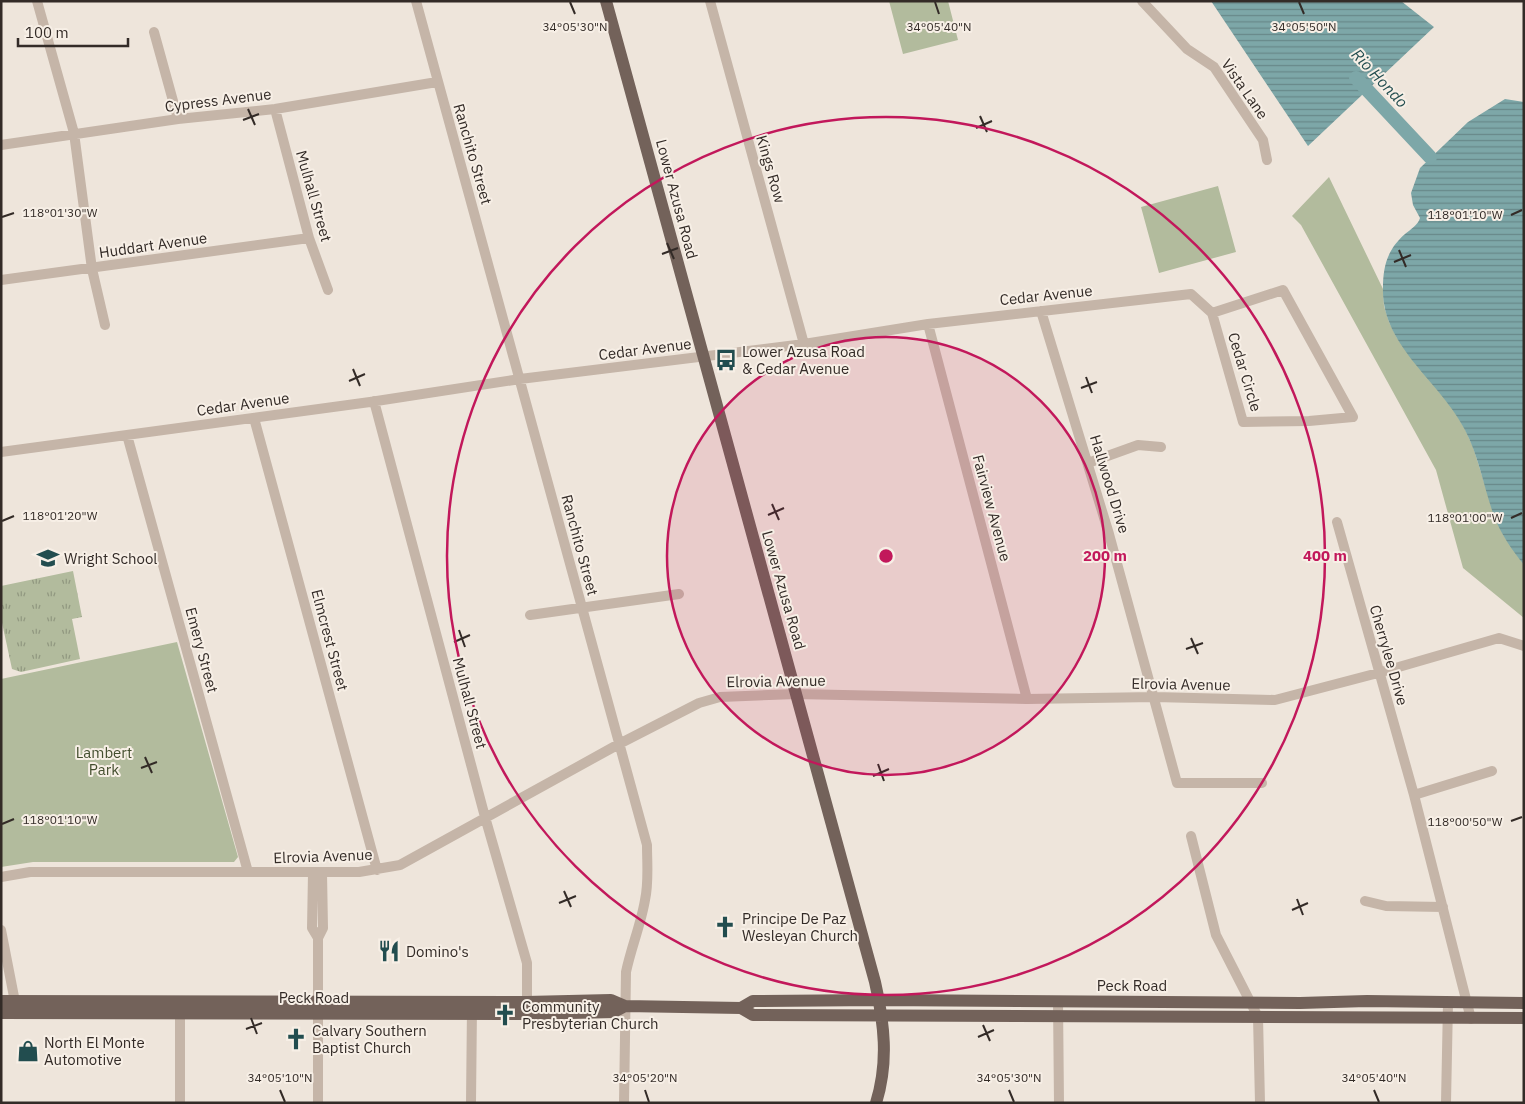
<svg xmlns="http://www.w3.org/2000/svg" width="1525" height="1104" font-family="'IBM Plex Sans',sans-serif">
<style>
.grass{fill:url(#grass-tufts)}
.park{fill:#b2bb9d}
.water{fill:url(#water-rules)}
.lines{fill:none;stroke-linecap:round;stroke-linejoin:round}
.river{stroke:#7da7a8;stroke-width:14}
.minor{stroke:#c5b5a8;stroke-width:10}
.major{stroke:#73625a;stroke-width:12}
.ticks{fill:none;stroke:#332b27;stroke-width:2}
.ring{fill:none;stroke:#c2185b;stroke-width:2.5}
.labels{text-anchor:middle;dominant-baseline:central;stroke-width:4;stroke-linejoin:round;paint-order:stroke}
.street-label{font-size:15px;fill:#332b27;stroke:#f7efe6}
.poi-label{font-size:15px;fill:#332b27;stroke:#f7efe6;text-anchor:start}
.park-label{font-size:15px;fill:#434e2e;stroke:#f7efe6}
.water-label{font-size:16px;font-style:italic;fill:#224d4f;stroke:#f7efe6}
.ticks-label{font-size:12px;text-anchor:middle;fill:#332b27;stroke:#f7efe6;stroke-width:4;stroke-linejoin:round;paint-order:stroke}
.centre{fill:#c2185b;stroke:#f7efe6;stroke-width:2.5}
.ring-label{font-size:15px;text-anchor:middle;font-weight:bold;fill:#c2185b;stroke:#f7efe6;stroke-width:4;stroke-linejoin:round;paint-order:stroke}
</style>
<defs>
<pattern id="grass-tufts" width="24" height="20" patternUnits="userSpaceOnUse" patternTransform="scale(1.25)"><rect width="24" height="20" fill="#b2bb9d"/><path d="M3 7l-1-3M5 7V3M7 7l1-3M15 17l-1-3M17 17v-4M19 17l1-3" fill="none" stroke="#919880"/></pattern>
<pattern id="water-rules" width="6" height="5" patternUnits="userSpaceOnUse" patternTransform="scale(1.25)"><rect width="6" height="5" fill="#7da7a8"/><path d="M0 2.5h6" fill="none" stroke="#678889"/></pattern>
</defs>
<rect width="100%" height="100%" fill="#eee5db"/>
<path class="grass" d="M73 571 82 617 72 619 80 659 21 672 12 669 1 618V586Z"/>
<path class="park" d="M889 1H948L958 40 903 54Z
M1329 177 1383 289 1384 306 1389 322 1397 338 1453 409 1465 429 1473 447 1495 517 1504 536 1524 565V618L1463 568 1436 470 1301 225 1292 216Z
M1218 186 1236 252 1159 273 1141 207Z
M177 642 238 857 234 862H33L1 867V679Z"/>
<path class="water" d="M1211 1H1401L1434 27 1308 146Z
M1505 99 1524 102V565C1512 550 1501 534 1494 516 1484 488 1479 457 1465 430 1441 382 1381 346 1383 288 1383 265 1388 249 1405 234 1411 229 1418 225 1420 218L1413 205 1411 193 1420 168 1468 122Z"/>
<g class="lines">
<path class="river" d="M1356 78 1430 157"/>
<path class="minor" d="M37 1 74 133 92 269 105 325
M416 1 647 845C647 864 649 882 645 900 641 924 631 948 626 972L624 1103
M710 1 804 344
M1142 1 1187 49 1214 67 1263 140 1267 160
M154 32 178 119
M275 109 309 238 328 290
M1 145 178 119 275 109 437 82
M1 280 309 238
M1283 290 1353 417 1309 421 1243 422 1212 313Z
M1041 311 1109 534 1177 783H1262
M928 324 1027 699
M374 401 485 817 527 963V1010
M254 418 377 870
M127 435 248 872
M1 452 370 402 520 379 804 344 928 324 1191 294 1212 313
M1088 463 1138 445 1161 447
M1337 522 1414 795 1471 1019
M530 615 679 594
M1414 795 1492 771
M1191 836 1216 935 1258 1017 1260 1103
M313 873 312 928 318 938
M1 877 30 872H359L400 865 619 744 699 703 720 697 796 694 1027 699 1155 697 1275 700 1378 673 1499 638 1524 646
M1365 901 1386 906 1443 907
M1 930 16 1007
M1058 1001 1059 1103
M180 1007V1103
M318 1103V938L323 928 322 873
M471 1103 472 1007
M1446 1103 1448 1003"/>
<path class="major" d="M606 1 875 982C884 1023 889 1061 876 1103
M1 1001 527 1002 611 1000 625 1006 741 1008 753 1015 1524 1018
M741 1008 753 1001 879 1000 1300 1003 1367 1001 1524 1003
M1 1013 527 1014 614 1012 625 1006"/>
</g>
<path class="ticks" d="M570 2 575 14M935 2 939 14M1299 2 1304 14M248 109 255 125M980 116 987 132M243 120 259 114M976 128 992 121M1511 215 1522 210M2 217 14 213M667 243 674 259M1399 250 1406 267M662 254 678 248M1394 262 1411 255M353 369 360 386M1086 377 1092 393M349 381 365 374M1081 388 1097 382M772 504 779 520M768 515 784 508M1511 518 1522 513M2 521 14 516M459 630 465 647M1191 638 1198 654M454 642 470 635M1186 649 1203 643M145 757 152 773M878 764 884 781M141 768 157 762M873 776 889 769M1511 821 1522 817M2 824 14 819M564 891 571 907M1297 899 1303 915M559 903 576 896M1292 910 1308 903M251 1018 257 1034M983 1025 990 1041M246 1029 262 1023M978 1037 994 1030M280 1090 285 1102M645 1090 649 1102M1009 1090 1014 1102M1374 1090 1379 1102"/>
<circle cx="886" cy="556" r="219" fill="#c2185b" fill-opacity=".12"/>
<g class="ring">
<circle cx="886" cy="556" r="219"/>
<circle cx="886" cy="556" r="439"/>
</g>
<defs>
<g id="bus-bare" transform="scale(1.725)"><path d="M-5-6H5V4H4V6H2V4H-2V6H-4V4H-5ZM-3.5-4V0h7V-4ZM-3.5 1.2v1.5H-2V1.2ZM2 1.2v1.5H3.5V1.2Z" fill="#224d4f" stroke="#f7efe6" stroke-width="2.5" paint-order="stroke"/></g>
<g id="school-bare" transform="scale(1.725)"><path d="M0-5L7-2L0 1L-7-2ZM-4 1L0 2.5L4 1V4Q0 6-4 4Z" fill="#224d4f" stroke="#f7efe6" stroke-width="2.5" paint-order="stroke"/></g>
<g id="church-bare" transform="scale(1.725)"><path d="M-1.2-6h2.4v3.5h3.3v2.4h-3.3V6h-2.4V-.1h-3.3v-2.4h3.3Z" fill="#224d4f" stroke="#f7efe6" stroke-width="2.5" paint-order="stroke"/></g>
<g id="restaurant-bare" transform="scale(1.725)"><path d="M-5-6h1v4h1v-4h1v4h1v-4h1v5L-1.5 .5V6h-2V.5L-5-1ZM5-6V6H3V1.5H1.5Q1.5-4 5-6Z" fill="#224d4f" stroke="#f7efe6" stroke-width="2.5" paint-order="stroke"/></g>
<g id="shop-bare" transform="scale(1.725)"><path d="M-5-2.5h2.3a2.7 3.5 0 0 1 5.4 0H5L5.5 6h-11ZM-1.5-2.5h3a1.5 2.3 0 0 0-3 0Z" fill="#224d4f" stroke="#f7efe6" stroke-width="2.5" paint-order="stroke"/></g>
</defs>
<g fill-rule="evenodd">
<use href="#bus-bare" x="726" y="360"/>
<use href="#school-bare" x="48" y="558"/>
<use href="#church-bare" x="725" y="927"/>
<use href="#restaurant-bare" x="389" y="951"/>
<use href="#church-bare" x="505" y="1015"/>
<use href="#church-bare" x="296" y="1039"/>
<use href="#shop-bare" x="28" y="1051"/>
</g>
<g class="labels">
<g class="street-label">
<text transform="translate(1245 89) rotate(55)">Vista Lane</text>
<text transform="translate(218 100) rotate(-7)">Cypress Avenue</text>
<text transform="translate(473 154) rotate(74)">Ranchito Street</text>
<text transform="translate(771 169) rotate(74)">Kings Row</text>
<text transform="translate(314 196) rotate(74)">Mulhall Street</text>
<text transform="translate(677 199) rotate(75)">Lower Azusa Road</text>
<text transform="translate(153 245) rotate(-8)">Huddart Avenue</text>
<text transform="translate(1046 295) rotate(-6)">Cedar Avenue</text>
<text transform="translate(645 349) rotate(-7)">Cedar Avenue</text>
<text transform="translate(1245 372) rotate(73)">Cedar Circle</text>
<text transform="translate(243 404) rotate(-8)">Cedar Avenue</text>
<text transform="translate(1110 484) rotate(73)">Hallwood Drive</text>
<text transform="translate(992 508) rotate(75)">Fairview Avenue</text>
<text transform="translate(580 545) rotate(75)">Ranchito Street</text>
<text transform="translate(784 590) rotate(74)">Lower Azusa Road</text>
<text transform="translate(330 640) rotate(75)">Elmcrest Street</text>
<text transform="translate(202 650) rotate(75)">Emery Street</text>
<text transform="translate(1389 655) rotate(74)">Cherrylee Drive</text>
<text transform="translate(776 681) rotate(-1)">Elrovia Avenue</text>
<text transform="translate(1181 684) rotate(1)">Elrovia Avenue</text>
<text transform="translate(470 703) rotate(75)">Mulhall Street</text>
<text transform="translate(323 856) rotate(-2)">Elrovia Avenue</text>
<text x="1132" y="985">Peck Road</text>
<text x="314" y="997">Peck Road</text>
</g>
<g class="poi-label">
<text x="742" y="351">Lower Azusa Road<tspan x="742" dy="17">&amp; Cedar Avenue</tspan></text>
<text x="64" y="558">Wright School</text>
<text x="742" y="918">Principe De Paz<tspan x="742" dy="17">Wesleyan Church</tspan></text>
<text x="406" y="951">Domino's</text>
<text x="522" y="1006">Community<tspan x="522" dy="17">Presbyterian Church</tspan></text>
<text x="312" y="1030">Calvary Southern<tspan x="312" dy="17">Baptist Church</tspan></text>
<text x="44" y="1042">North El Monte<tspan x="44" dy="17">Automotive</tspan></text>
</g>
<g class="park-label">
<text x="104" y="752">Lambert<tspan x="104" dy="17">Park</tspan></text>
</g>
<g class="water-label">
<text transform="translate(1380 78) rotate(47)">Rio Hondo</text>
</g>
</g>
<g class="ticks-label">
<text x="575" y="31">34°05'30"N</text>
<text x="939" y="31">34°05'40"N</text>
<text x="1304" y="31">34°05'50"N</text>
<text x="60" y="217">118°01'30"W</text>
<text x="1465" y="219">118°01'10"W</text>
<text x="60" y="520">118°01'20"W</text>
<text x="1465" y="522">118°01'00"W</text>
<text x="60" y="824">118°01'10"W</text>
<text x="1465" y="826">118°00'50"W</text>
<text x="280" y="1082">34°05'10"N</text>
<text x="645" y="1082">34°05'20"N</text>
<text x="1009" y="1082">34°05'30"N</text>
<text x="1374" y="1082">34°05'40"N</text>
</g>
<circle cx="886" cy="556" r="8" class="centre"/>
<g class="ring-label">
<text x="1105" y="561">200 m</text>
<text x="1325" y="561">400 m</text>
</g>
<rect width="1525" height="1104" fill="none" stroke="#332b27" stroke-width="5"/>
<path d="M18 38v8h110v-8" fill="none" stroke="#332b27" stroke-width="2.5"/>
<text x="25" y="38" font-size="15" fill="#332b27" stroke="#f7efe6" stroke-width="4" paint-order="stroke">100 m</text>
</svg>
